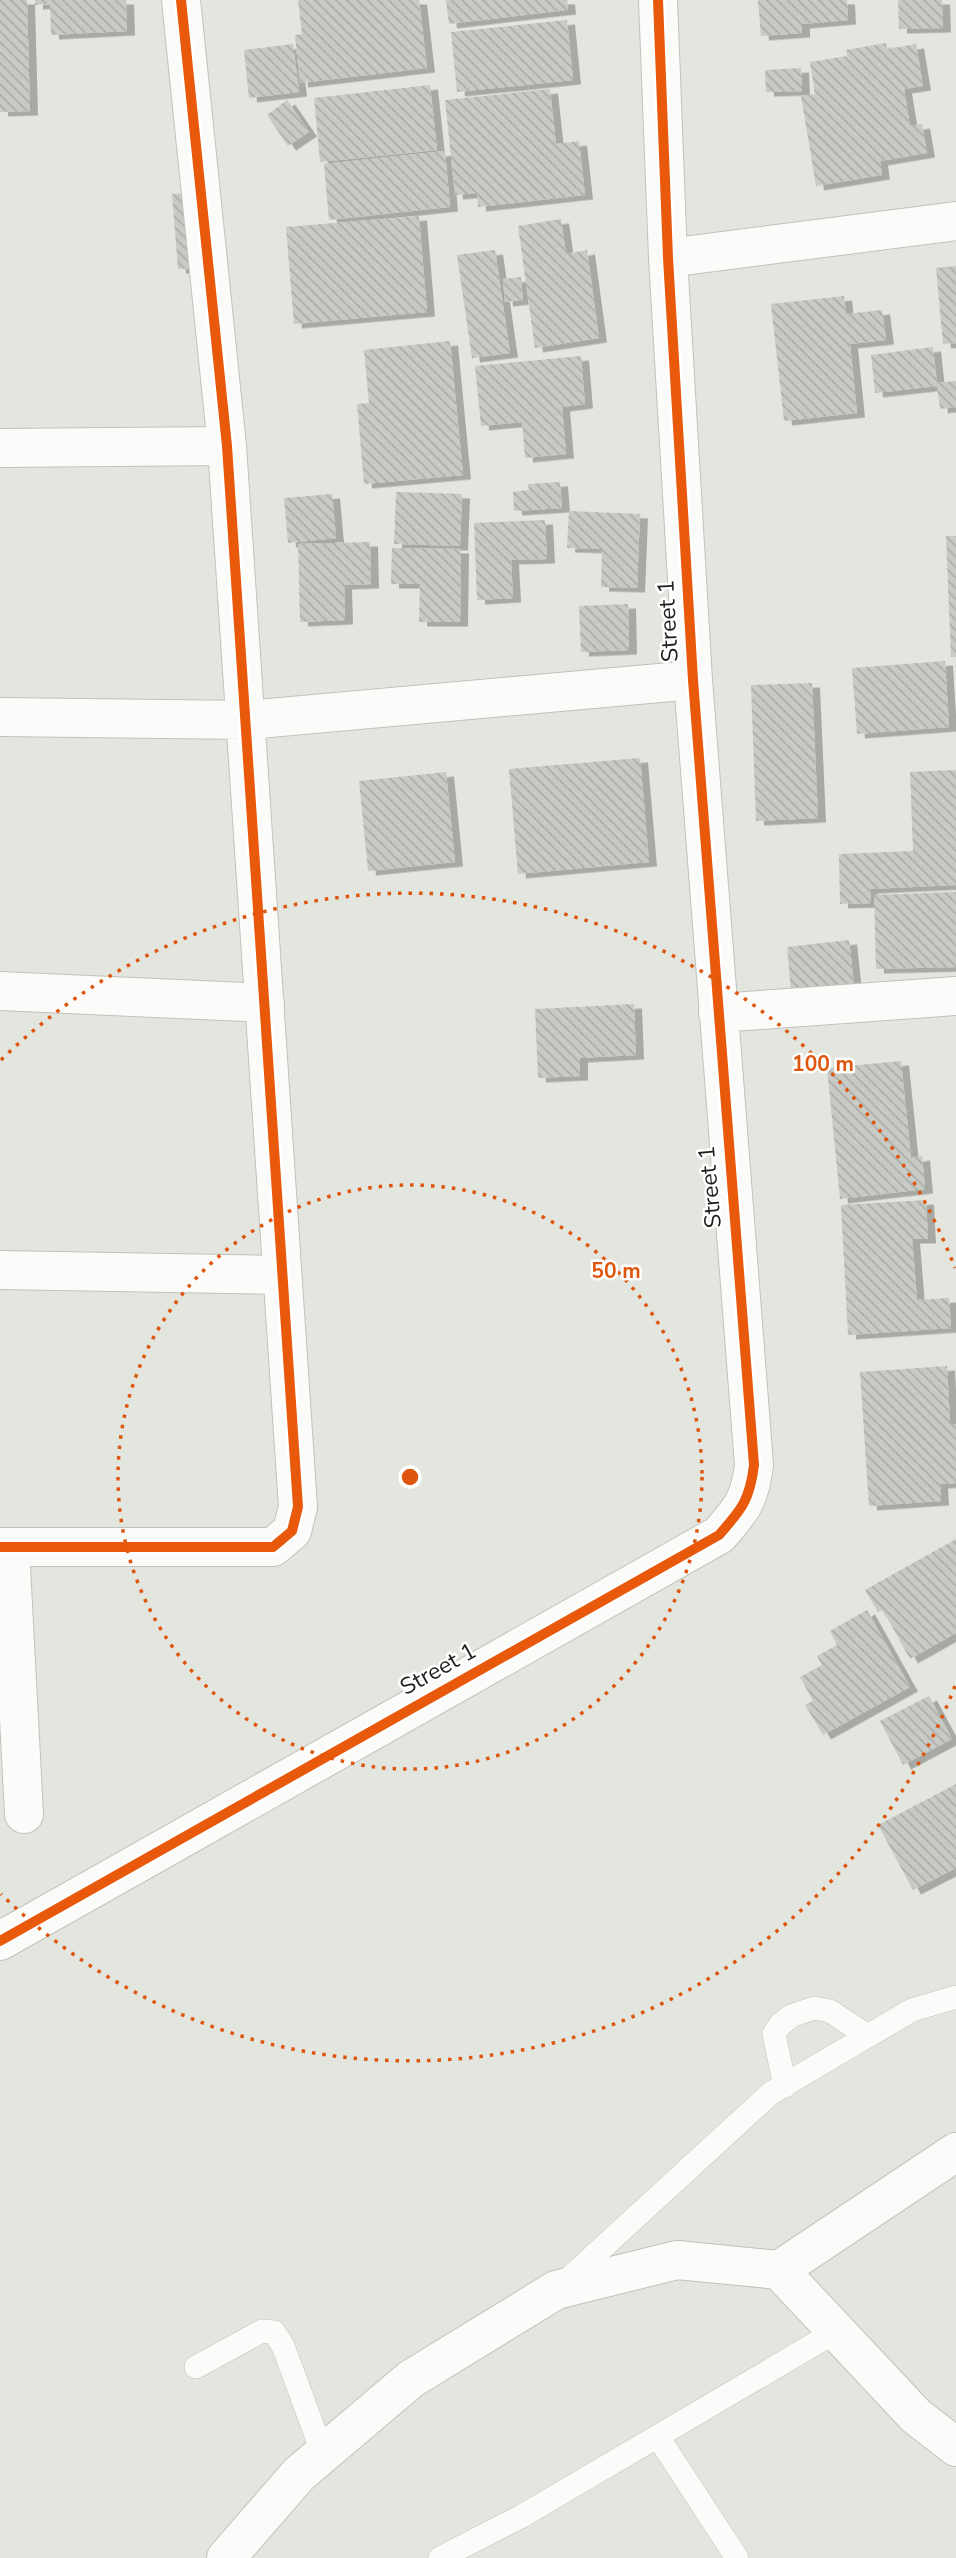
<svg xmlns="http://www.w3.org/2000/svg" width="956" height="2558" font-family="'Nunito Sans',sans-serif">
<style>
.building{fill:url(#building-back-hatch);filter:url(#shadow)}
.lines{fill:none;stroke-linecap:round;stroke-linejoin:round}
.service-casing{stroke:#c1c2bd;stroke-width:24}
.minor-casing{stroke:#c1c2bd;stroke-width:40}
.service{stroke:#fbfbfa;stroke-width:23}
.minor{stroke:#fbfbfa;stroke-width:38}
.cycleway-casing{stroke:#fff;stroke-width:15}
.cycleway{stroke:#e8590c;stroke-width:10}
.ring{fill:none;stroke:#de560d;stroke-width:3.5;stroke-dasharray:3.5 7}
.labels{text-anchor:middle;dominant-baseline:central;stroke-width:5;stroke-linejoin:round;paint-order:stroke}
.street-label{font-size:23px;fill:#1d1f1a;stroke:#fff}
.centre{fill:#de560d;stroke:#fff;stroke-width:3.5}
.ring-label{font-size:21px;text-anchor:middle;font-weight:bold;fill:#de560d;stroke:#fff;stroke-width:5;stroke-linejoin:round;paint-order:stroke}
</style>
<defs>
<pattern id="building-back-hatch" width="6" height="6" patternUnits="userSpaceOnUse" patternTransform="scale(1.75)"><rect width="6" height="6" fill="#c8cac5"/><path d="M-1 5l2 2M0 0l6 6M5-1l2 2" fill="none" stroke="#abada9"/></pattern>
<filter id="shadow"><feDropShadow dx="8" dy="4.5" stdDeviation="0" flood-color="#0004"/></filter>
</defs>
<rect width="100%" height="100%" fill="#e3e6df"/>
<path class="building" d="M0 0H27L30 111 0 112Z
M35 0H126L127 31 51 35 50 4 35 5Z
M298 0H419L427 68 300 83 295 35 302 34Z
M446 0H567L568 10 449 24Z
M758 0H847L848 20 802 24V33L761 36Z
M898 0H942L943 28 899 29Z
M567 20 573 80 457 92 451 32Z
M886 43 887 49 916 44 923 86 904 89 910 126 922 124 927 153 880 161 882 175 816 186 801 96 815 94 810 62 847 56 846 50Z
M293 44 299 92 249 98 244 50Z
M801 68 802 91 766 92 765 70Z
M430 85 437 150 320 162 314 98Z
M550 89 556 144 579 141 585 195 478 207 477 193 455 195 445 100Z
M287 100 309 132 288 146 267 115Z
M445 151 450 207 329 220 324 164Z
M193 193 199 268 178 269 172 194Z
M419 216 427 312 294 324 286 227Z
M561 219 566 254 587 250 599 338 535 348 518 226Z
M495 250 510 353 472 358 457 255Z
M956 266V343L943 344 936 268Z
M521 277 523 300 505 302 503 279Z
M844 296 846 314 882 310 886 340 850 344 857 413 784 421 771 304Z
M450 341 463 475 364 484 357 404 369 403 364 350Z
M933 347 937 383 956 381V407L940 409 937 386 875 393 871 355Z
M581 356 585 404 562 407 566 454 525 458 522 422 481 426 475 366Z
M560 482 562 508 514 511 513 492 529 490 528 484Z
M396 492 462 494 460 546 394 544Z
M332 494 336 538 288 543 284 498Z
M569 511 640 514 637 588 601 587 602 549 567 548Z
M545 520 547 559 511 560 513 598 477 600 474 523Z
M946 536H956V657H951Z
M370 542 371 584 344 585 345 620 300 622 298 544Z
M392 548 461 549 460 622H419L420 584H391Z
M628 604 629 650 581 652 579 606Z
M945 661 949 727 857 734 852 668Z
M812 683 818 818 756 821 751 685Z
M640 758 649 862 518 874 509 769Z
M956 770V885L870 889 871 903 840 904 839 854 913 851 910 772Z
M446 772 455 862 368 871 359 781Z
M956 892V967L876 969 874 895Z
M849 940 854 985 791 992 787 947Z
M634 1004 636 1055 580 1058V1076L538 1078 535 1009Z
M901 1061 911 1158 922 1156 925 1189 840 1199 827 1068Z
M926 1200 928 1239H912L917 1300 949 1298 951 1328 848 1335 841 1205Z
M947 1366 950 1424H956V1483L940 1484 941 1501 869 1506 860 1372Z
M956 1539V1633L910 1659 883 1610 878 1612 865 1590Z
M867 1610 910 1687 823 1735 805 1705 813 1701 800 1677 822 1665 817 1656 837 1645 830 1631Z
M929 1696 952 1739 903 1765 880 1721Z
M956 1784V1868L913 1890 878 1825Z"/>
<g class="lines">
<g class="service-casing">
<path id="service" d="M785 2086 774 2034 780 2025 791 2016 814 2008 830 2011 868 2036
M564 2283 771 2093 912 2010 956 1997
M196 2367 262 2331 274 2332 283 2346 323 2454
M658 2437 737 2558
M440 2558 522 2516 835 2332"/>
</g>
<g class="minor-casing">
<path id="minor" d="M668 258 956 221
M0 448 227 446
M0 717 247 720 693 680
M0 991 265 1003
M718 1013 956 996
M0 1270 282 1275
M0 1547H273L292 1531 298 1507 227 446 181 0
M10 1548 24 1814
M0 1941 719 1535C741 1510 750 1500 754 1465L693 680 668 258 658 0
M779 2270 916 2416 956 2447
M226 2558 299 2474 411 2379 556 2290 677 2260 779 2270 956 2152"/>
</g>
<use href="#service" class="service"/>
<use href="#minor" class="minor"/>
<g class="cycleway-casing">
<path id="cycleway" d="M0 1547H273L292 1531 298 1507 227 446 181 0
M0 1941 719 1535C741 1510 750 1500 754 1465L693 680 668 258 658 0"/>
</g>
<use href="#cycleway" class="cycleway"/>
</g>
<g class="ring">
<circle cx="410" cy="1477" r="292"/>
<path d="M955 1686A584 584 0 0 1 1 1894M1 1060A584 584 0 0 1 955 1268"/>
</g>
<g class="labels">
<g class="street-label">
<text transform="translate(668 621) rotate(-93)">Street 1</text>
<text transform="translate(710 1187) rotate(-95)">Street 1</text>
<text transform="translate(438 1669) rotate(-29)">Street 1</text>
</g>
</g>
<circle cx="410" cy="1477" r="10" class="centre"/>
<g class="ring-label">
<text x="823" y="1071">100 m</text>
<text x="616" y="1278">50 m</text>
</g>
</svg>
